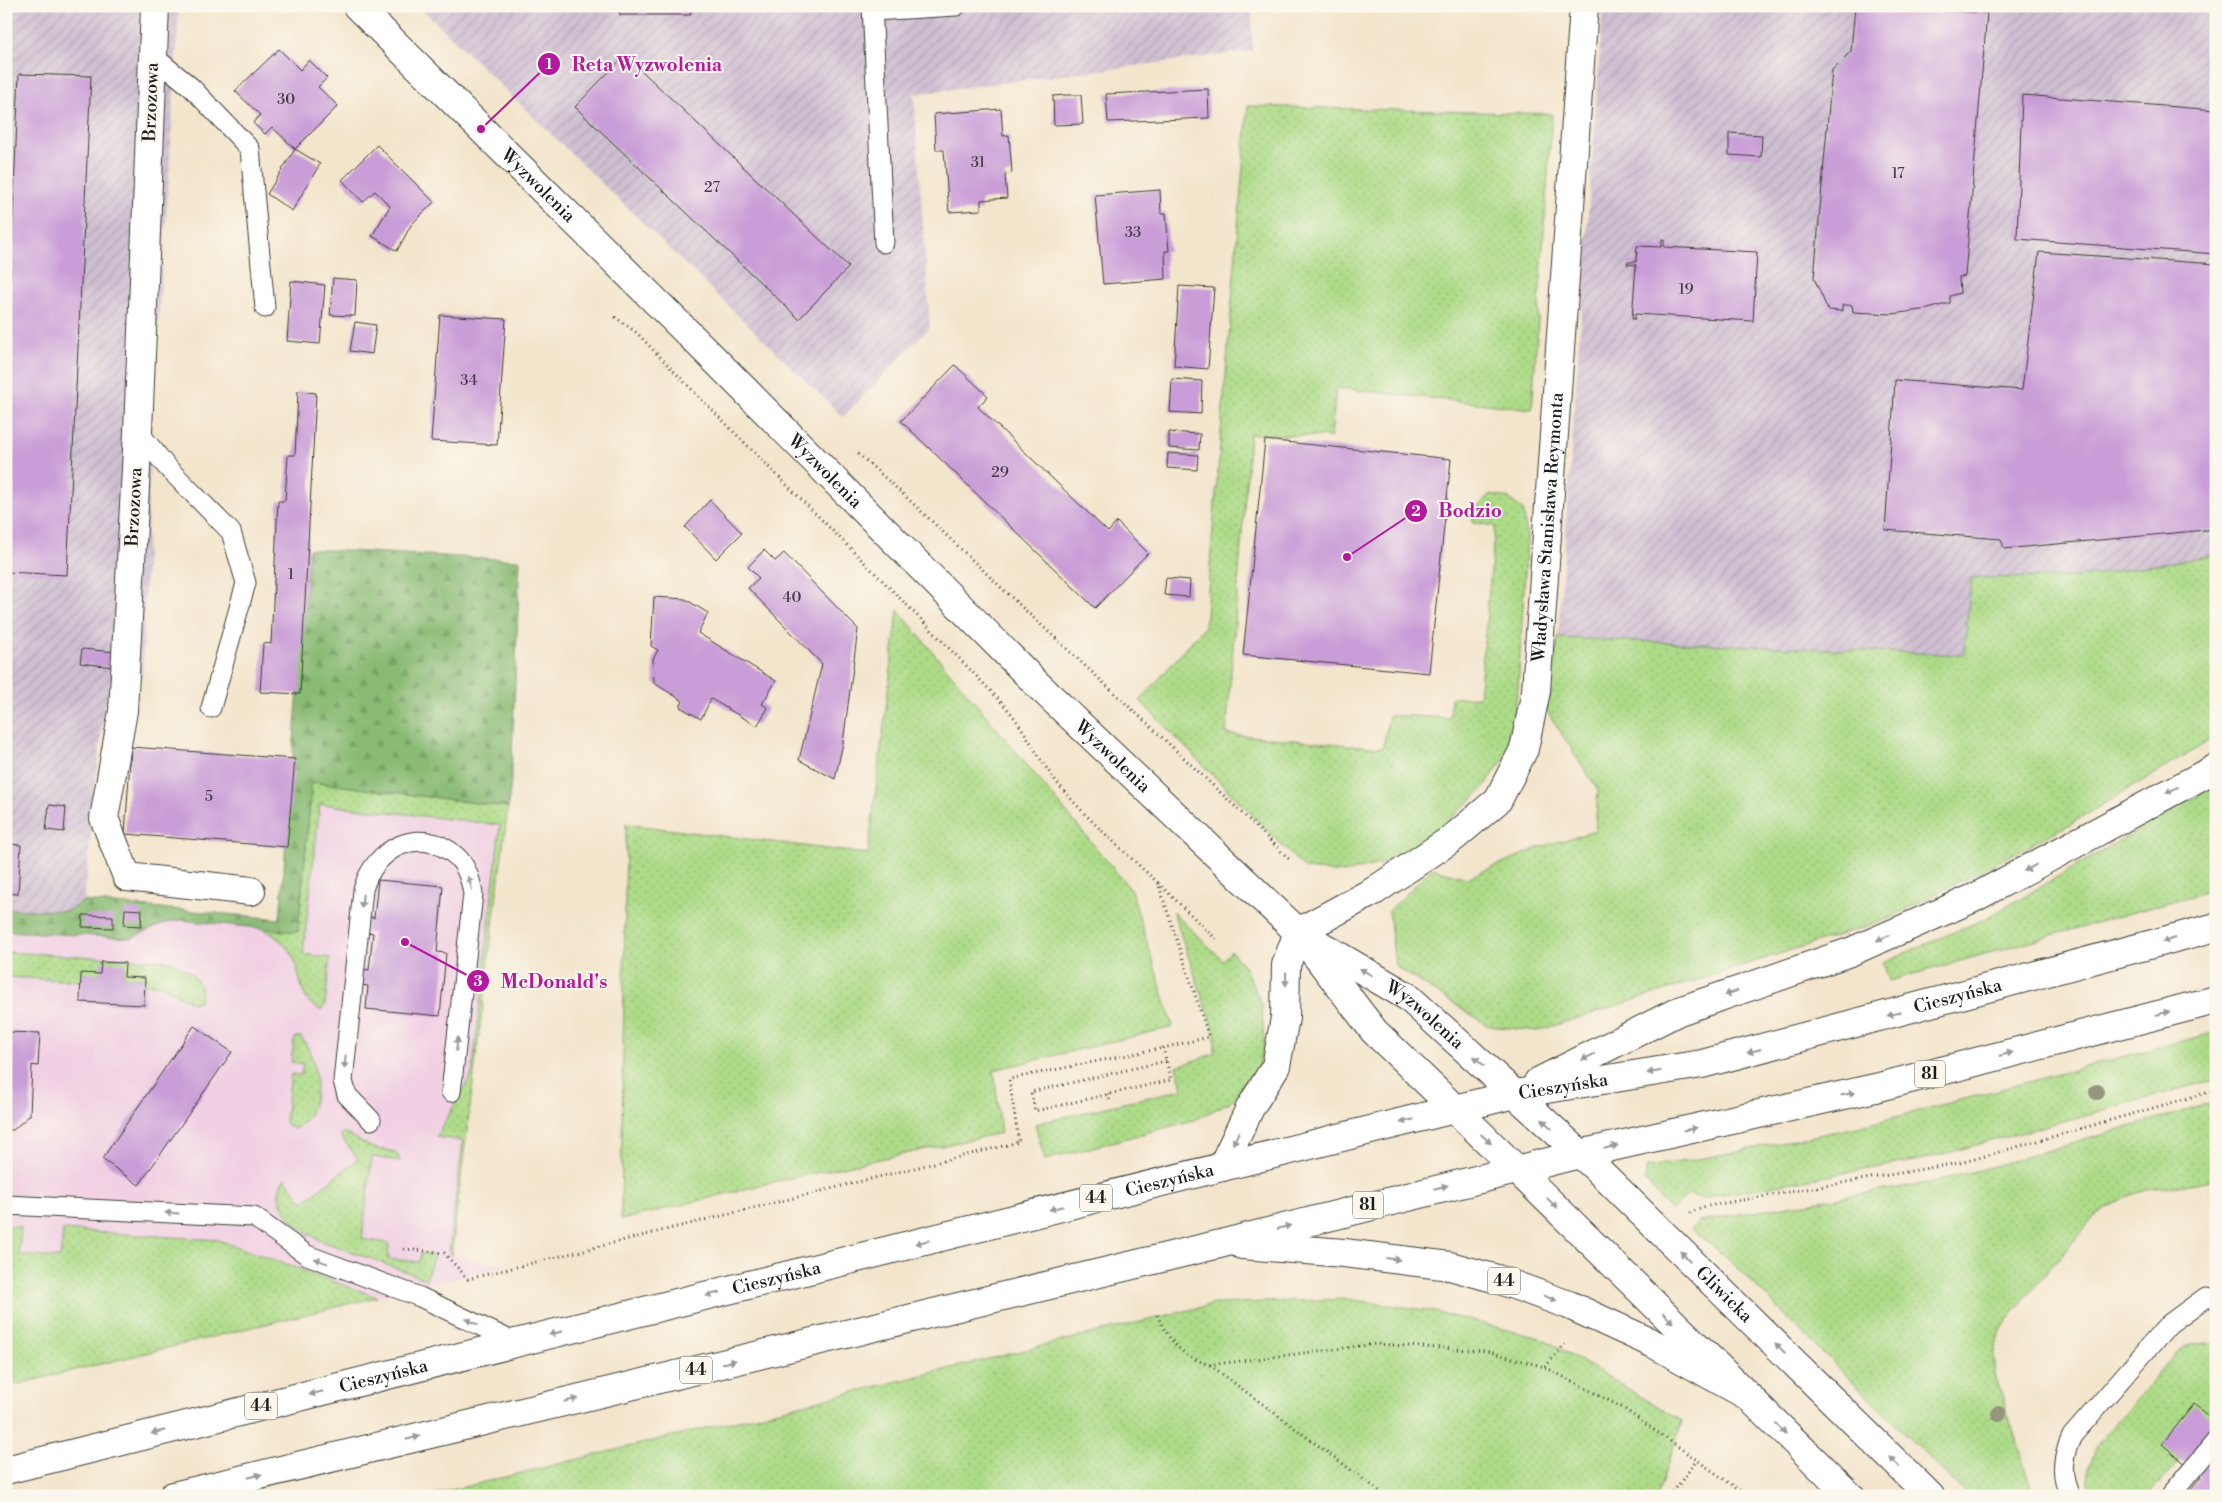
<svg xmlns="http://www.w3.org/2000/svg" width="2222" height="1502" font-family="'Libre Bodoni',serif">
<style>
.built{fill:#f1d0e3}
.industrial{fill:url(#industrial-furrows)}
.grass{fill:url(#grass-dots);stroke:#647c52}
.forest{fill:url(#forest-firs);stroke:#536c48}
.building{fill:#c99dd7}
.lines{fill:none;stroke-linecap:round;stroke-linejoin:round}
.lane-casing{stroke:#3c3a36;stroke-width:21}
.street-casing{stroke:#3c3a36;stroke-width:30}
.secondary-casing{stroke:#3c3a36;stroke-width:30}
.primary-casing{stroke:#3c3a36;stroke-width:30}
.path{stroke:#3c3a36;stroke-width:3;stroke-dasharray:1 4;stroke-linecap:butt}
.lane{stroke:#fff;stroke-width:19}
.street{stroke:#fff;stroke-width:28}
.secondary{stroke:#fff;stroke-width:28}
.primary{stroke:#fff;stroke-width:28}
.tree{fill:#95967d}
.oneway{fill:#999}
.labels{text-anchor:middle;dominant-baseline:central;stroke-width:4;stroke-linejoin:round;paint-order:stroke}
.number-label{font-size:15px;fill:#473c4b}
.shield{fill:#fbf7ec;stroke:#5f5e5a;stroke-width:1}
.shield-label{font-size:16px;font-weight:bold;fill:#1c1c1c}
.street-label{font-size:18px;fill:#1c1c1c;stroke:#fbf7ec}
.leader{fill:none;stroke:#b5179e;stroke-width:2}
.callout-dot{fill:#b5179e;stroke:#fbf7ec;stroke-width:2}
.mark-label{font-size:15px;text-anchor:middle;font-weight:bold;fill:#fff}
.callout-label{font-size:19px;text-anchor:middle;font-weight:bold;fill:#b5179e;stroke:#fbf7ec;stroke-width:4;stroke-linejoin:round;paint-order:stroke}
</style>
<defs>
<pattern id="industrial-furrows" width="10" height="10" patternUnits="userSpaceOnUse" patternTransform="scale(1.25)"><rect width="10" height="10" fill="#cebed1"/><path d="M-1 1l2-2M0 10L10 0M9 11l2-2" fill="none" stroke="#b0a3b3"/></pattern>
<pattern id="grass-dots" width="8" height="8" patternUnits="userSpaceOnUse" patternTransform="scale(1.25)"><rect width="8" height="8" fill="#addb88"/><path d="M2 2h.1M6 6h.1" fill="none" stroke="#94bb75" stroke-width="1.8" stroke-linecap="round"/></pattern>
<pattern id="forest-firs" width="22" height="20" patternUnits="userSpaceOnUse" patternTransform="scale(1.25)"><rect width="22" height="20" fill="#8abb74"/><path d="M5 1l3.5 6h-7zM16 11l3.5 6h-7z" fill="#76a064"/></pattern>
</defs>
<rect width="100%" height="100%" fill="#fbf7ec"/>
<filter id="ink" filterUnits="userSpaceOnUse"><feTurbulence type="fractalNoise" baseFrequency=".02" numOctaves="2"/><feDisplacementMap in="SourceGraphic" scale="10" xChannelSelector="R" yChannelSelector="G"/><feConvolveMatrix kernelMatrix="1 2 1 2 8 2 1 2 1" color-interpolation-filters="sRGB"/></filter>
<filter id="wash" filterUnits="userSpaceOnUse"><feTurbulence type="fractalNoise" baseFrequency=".0096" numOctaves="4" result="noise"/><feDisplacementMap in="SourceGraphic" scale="20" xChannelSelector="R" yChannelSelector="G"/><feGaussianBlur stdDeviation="1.12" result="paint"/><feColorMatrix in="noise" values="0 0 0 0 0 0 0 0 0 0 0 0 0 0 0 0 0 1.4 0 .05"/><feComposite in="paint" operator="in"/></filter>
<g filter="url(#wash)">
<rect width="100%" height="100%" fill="#f3e5cc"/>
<path class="built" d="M309 549 520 560 511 780 451 1256 509 1265 6 1387V909L67 911 84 901 280 919Z"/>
<path class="industrial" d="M6 6H179L169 176 151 414 142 676 104 704 84 901 67 911 6 909Z
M419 6H1252V51L914 94 930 327 843 417Z
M1603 6H2216V555L2079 577 1971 578 1964 655 1558 638Z"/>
<path class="grass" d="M1248 106 1552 114 1532 409 1336 388 1331 437 1250 434 1226 734 1383 748 1389 715 1450 718 1451 698 1479 697 1495 526 1473 522V511L1490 494 1508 498 1523 510 1527 538 1518 688 1508 753 1482 790 1409 856 1345 873 1305 869 1140 701 1205 626Z
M2216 555V737L2070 824 1886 920 1537 1031 1489 1026 1395 966 1389 911 1432 868 1467 878 1540 847 1595 831 1598 790 1547 711 1558 638 1964 655 1971 578 2079 577Z
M898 610 1131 890 1173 1027 994 1070 1001 1133 773 1182 621 1220 626 824 868 854Z
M312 782 508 807 451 1256 449 1251 463 1141 436 1137 472 1074 500 825 320 804 303 954 330 958 325 1005 321 1010C296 1001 303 972 291 953 284 942 273 934 262 928L298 932Z
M2216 785V889L1889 981 1883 962 1985 919Z
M1173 912 1223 960 1231 951 1244 966 1262 1005 1264 1047 1255 1077 1230 1102 1194 1120 1045 1160 1035 1124 1183 1089 1176 1067 1215 1053V1034Z
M6 952 169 961C184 967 208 981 199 1001L192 1003 162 985 145 984V978L124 977 125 963 81 981 6 977Z
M2216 1032V1079L1926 1159 1701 1198 1693 1196 1689 1193 1671 1211 1645 1180 1647 1167 1710 1157 1858 1127Z
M296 1037H301C320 1061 324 1111 295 1129L287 1126 285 1121 291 1074 301 1075 303 1064 291 1062 294 1041Z
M2216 1102V1179L2175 1187 2147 1190 2125 1197 2095 1216 2007 1319 1997 1340 1993 1356 1995 1374 2034 1496H1968L1728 1259 1691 1229 1699 1221 1933 1182 1987 1168Z
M343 1132 373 1148 396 1152 400 1161 372 1157 362 1239 389 1243 388 1259 419 1262 421 1253 434 1255 426 1279 319 1240C300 1230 265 1202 285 1178L303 1202 358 1159 340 1135Z
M6 1226 21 1227 19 1255 60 1258 63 1230 218 1240 377 1297 6 1387Z
M1346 1299 1431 1311 1544 1339 1682 1421 1657 1496H427L1214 1304Z
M2211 1343 2216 1346V1418L2148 1496H2094L2089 1483V1469L2097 1445 2176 1353 2189 1344Z"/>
<path class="forest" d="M309 549 520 560 511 780 508 807 312 782 298 932 180 920 166 923 131 938 6 931V909L67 911 84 901 280 919Z"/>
<g id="blocks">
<path class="building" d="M619 6H690L691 15H620Z
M1855 6 1987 13 1965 276 1959 277 1960 293 1950 296V303L1928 309 1892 314 1853 312 1852 305H1842V311L1828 310 1814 278 1832 70 1851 51Z
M279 49 300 70 309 60 327 78 318 87 338 106 295 149 272 127 265 134 253 123 260 115 235 91Z
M625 55 849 267 799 319 575 107Z
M19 74 91 76 67 575 6 572V373Z
M1208 89 1209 118 1108 122 1106 94Z
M1066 95H1081L1083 124 1054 125 1053 96Z
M2022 95 2216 110V254L2017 239Z
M1001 109 1003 136 1009 135 1012 173 1005 174 1007 198 981 200V210L949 212 944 150H936L934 114Z
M1729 133 1762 135 1761 157 1729 155Z
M377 145 434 202 411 225 397 251 372 236 390 206 375 191 363 202 342 180Z
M295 149 320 164 292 211 267 194Z
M1160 190 1161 214 1166 213 1169 251H1165L1166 279 1103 284 1095 195Z
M1662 239H1664V247L1757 252 1753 321 1635 314V319H1632L1636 265 1627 264 1628 262H1636L1637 246 1661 247Z
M2039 252 2216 264V529L2004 549 2001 539 1885 530 1895 380 2022 390Z
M333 278 357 280 355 316 330 315Z
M291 281 325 285 320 344 287 341Z
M1179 286 1214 288 1208 369 1174 366Z
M440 315 506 319 497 445 431 441Z
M355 322 376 325 372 354 350 351Z
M955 365 988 396 978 407 1108 532 1117 522 1148 553 1095 608 901 421Z
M1172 379 1202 381 1201 414 1170 412Z
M298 391 316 393 300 694 260 692 263 643 271 644 278 501H285L288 455H295Z
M1169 432 1200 434 1199 450 1169 448Z
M1265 440 1451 459 1429 673 1243 655Z
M1168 453 1198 455 1197 470 1167 468Z
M710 500 742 533 716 559 685 527Z
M764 550 775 561 784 553 858 629 843 743 835 779 799 760 822 664 748 588 759 578 748 567Z
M1166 578 1190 580 1189 597 1164 595Z
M654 597 685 599 708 613 698 633 776 681 762 704 768 708 757 726 711 699 701 719 680 707 683 701 654 683 653 659 658 650 651 646Z
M82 649 115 652 113 667 80 663Z
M131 747 295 759 287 847 125 834Z
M49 805 66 807 64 832 46 830Z
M6 844 21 845 18 894 6 893Z
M378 880 443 886 437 952 446 953 440 1016 366 1009 368 986 360 985 362 969 369 970 373 933 365 932 367 917 374 918Z
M125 909 142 910 141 926 124 925Z
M83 915 113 916V928L82 927Z
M101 962 125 963 124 977 145 978 144 1005 80 1002 81 973 100 974Z
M194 1026 232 1052 139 1185 102 1159Z
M6 1032 40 1033 38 1066 32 1065 30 1115 13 1130H6Z
M2194 1404 2216 1423V1496H2186L2201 1477 2162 1444Z"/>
</g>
</g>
<g filter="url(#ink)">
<use href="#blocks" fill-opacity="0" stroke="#3c3a36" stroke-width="1"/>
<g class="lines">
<g class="lane-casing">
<path id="lane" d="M872 6 884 243
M872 11 956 6
M153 56 191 87 250 149 265 308
M138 431 166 466 231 532 246 583 211 708
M371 1120 347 1095 343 1081 363 890C374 848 420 824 456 856 466 865 471 881 473 894L451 1092
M6 1205 254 1217 307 1255 420 1297 516 1343
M2070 1496C2060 1474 2062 1457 2072 1436L2169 1324 2206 1297 2216 1299
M2170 1496 2216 1441"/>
</g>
<g class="street-casing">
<g id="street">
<path d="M155 6 138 431 123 711 104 818 127 877 251 891"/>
<path id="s1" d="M1298 932 1374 891 1453 838 1498 800 1524 749 1536 691 1584 6"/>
</g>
</g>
<g class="secondary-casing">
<g id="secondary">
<path id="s2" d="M357 6 707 352 1039 686 1298 932 1374 1031 1455 1109"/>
<path id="s3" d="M1310 939 1408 997 1598 1170 1930 1496"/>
<path d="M1222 1167 1250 1108 1276 1066 1285 1018 1286 965 1298 932"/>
</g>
</g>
<g class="primary-casing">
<g id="primary">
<path d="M1538 1082 1679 1011 1850 952 1974 898 2216 768"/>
<path d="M1455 1109 1850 1496"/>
<path d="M1242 1245 1344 1253 1450 1266 1497 1279 1569 1305 1654 1344 1746 1395"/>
<path id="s4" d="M6 1470 1515 1094 1702 1064 2216 927"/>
<path d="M173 1496 1220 1244 1580 1154 1875 1088 2216 1000"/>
</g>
</g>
<path class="path" d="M615 317 637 333C758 459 884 579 1004 705 1024 727 1037 757 1055 780 1085 818 1123 850 1158 883
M858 454C916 504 968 557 1024 609 1113 692 1203 774 1290 860
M1166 1061 1031 1092 1035 1111 1171 1080 1163 1048 1209 1037 1158 883 1216 939
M1108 1094 1110 1101
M1690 1213 1702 1207 1964 1162 2216 1090
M404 1249 444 1253 468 1279 1019 1142 1009 1079 1163 1048
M1157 1315C1171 1343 1179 1354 1209 1365L1376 1344 1486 1351 1545 1367 1623 1408 1748 1496
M1210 1365 1386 1496
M1545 1367 1565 1344
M1670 1496 1697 1460"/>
<use href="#lane" class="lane"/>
<use href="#street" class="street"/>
<use href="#secondary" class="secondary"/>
<use href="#primary" class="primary"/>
</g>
<g class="tree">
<circle cx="2097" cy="1092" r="8"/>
<circle cx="1999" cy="1414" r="8"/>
</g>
<defs><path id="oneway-solid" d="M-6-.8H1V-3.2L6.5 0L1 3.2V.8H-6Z" transform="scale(1.25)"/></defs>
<g class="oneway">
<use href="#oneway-solid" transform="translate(2172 790) rotate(153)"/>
<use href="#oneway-solid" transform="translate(2030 868) rotate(152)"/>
<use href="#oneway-solid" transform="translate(470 883) rotate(-107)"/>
<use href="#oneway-solid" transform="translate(362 901) rotate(96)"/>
<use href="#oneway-solid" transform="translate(1883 938) rotate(156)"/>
<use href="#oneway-solid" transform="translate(2169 940) rotate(164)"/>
<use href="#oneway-solid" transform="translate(1366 972) rotate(-150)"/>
<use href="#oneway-solid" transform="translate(1286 979) rotate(91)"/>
<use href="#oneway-solid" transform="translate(1731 993) rotate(161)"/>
<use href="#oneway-solid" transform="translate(2163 1013) rotate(-15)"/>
<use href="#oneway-solid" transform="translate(1894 1014) rotate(165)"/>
<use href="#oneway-solid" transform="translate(457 1044) rotate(-83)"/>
<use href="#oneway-solid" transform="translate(1754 1051) rotate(165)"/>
<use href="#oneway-solid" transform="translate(2006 1054) rotate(-15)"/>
<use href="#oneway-solid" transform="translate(1588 1057) rotate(153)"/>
<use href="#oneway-solid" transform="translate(1479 1061) rotate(-138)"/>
<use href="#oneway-solid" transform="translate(345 1062) rotate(96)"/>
<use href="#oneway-solid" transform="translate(1654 1072) rotate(171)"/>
<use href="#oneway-solid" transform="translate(1848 1094) rotate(-12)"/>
<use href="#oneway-solid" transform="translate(1407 1121) rotate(166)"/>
<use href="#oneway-solid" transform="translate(1547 1124) rotate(-137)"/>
<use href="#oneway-solid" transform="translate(1690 1129) rotate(-12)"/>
<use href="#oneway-solid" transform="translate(1236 1138) rotate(116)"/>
<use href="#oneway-solid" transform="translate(1486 1139) rotate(43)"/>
<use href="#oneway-solid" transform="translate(1611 1147) rotate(-13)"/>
<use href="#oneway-solid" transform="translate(1441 1187) rotate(-14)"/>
<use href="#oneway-solid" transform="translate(1552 1203) rotate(45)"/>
<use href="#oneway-solid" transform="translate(1056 1208) rotate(166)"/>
<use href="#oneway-solid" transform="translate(172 1213) rotate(-177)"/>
<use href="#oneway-solid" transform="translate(1284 1227) rotate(-15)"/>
<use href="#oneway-solid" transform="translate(922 1242) rotate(166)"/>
<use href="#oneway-solid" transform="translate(1685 1256) rotate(-135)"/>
<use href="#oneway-solid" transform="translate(1393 1259) rotate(7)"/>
<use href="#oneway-solid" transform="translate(321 1261) rotate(-160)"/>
<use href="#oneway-solid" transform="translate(713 1294) rotate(166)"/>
<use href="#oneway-solid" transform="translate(1550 1298) rotate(21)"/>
<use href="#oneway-solid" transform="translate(1668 1318) rotate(45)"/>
<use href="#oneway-solid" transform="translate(472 1322) rotate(-155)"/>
<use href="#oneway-solid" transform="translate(556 1333) rotate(166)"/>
<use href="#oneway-solid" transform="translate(1780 1348) rotate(-135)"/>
<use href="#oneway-solid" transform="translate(729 1362) rotate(-14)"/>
<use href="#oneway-solid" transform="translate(316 1393) rotate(166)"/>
<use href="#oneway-solid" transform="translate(571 1400) rotate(-14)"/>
<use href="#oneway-solid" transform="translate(1781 1429) rotate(44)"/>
<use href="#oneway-solid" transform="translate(158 1432) rotate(166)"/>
<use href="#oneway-solid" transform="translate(413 1438) rotate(-14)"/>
<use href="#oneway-solid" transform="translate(1895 1462) rotate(-135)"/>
<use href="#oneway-solid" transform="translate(255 1476) rotate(-14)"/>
</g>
</g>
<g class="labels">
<g class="number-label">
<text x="286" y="99">30</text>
<text x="978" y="162">31</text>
<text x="1898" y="173">17</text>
<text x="712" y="187">27</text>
<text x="1133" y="232">33</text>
<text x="1686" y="289">19</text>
<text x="469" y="380">34</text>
<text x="1000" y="472">29</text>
<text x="291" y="574">1</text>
<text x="792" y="597">40</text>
<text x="209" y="796">5</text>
</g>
<g class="shield">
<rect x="1915" y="1060.5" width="30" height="27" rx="4"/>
<rect x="1080" y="1184.5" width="32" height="27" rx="4"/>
<rect x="1353" y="1191.5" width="30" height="27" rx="4"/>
<rect x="1488" y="1267.5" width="32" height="27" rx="4"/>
<rect x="680" y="1356.5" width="32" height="27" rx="4"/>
<rect x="245" y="1392.5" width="32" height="27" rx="4"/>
</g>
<g class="shield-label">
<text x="1930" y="1074">81</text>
<text x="1096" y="1198">44</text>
<text x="1368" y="1205">81</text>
<text x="1504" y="1281">44</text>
<text x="696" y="1370">44</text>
<text x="261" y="1406">44</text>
</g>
<g class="street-label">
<text transform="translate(151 102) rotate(-88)">Brzozowa</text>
<text stroke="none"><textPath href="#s2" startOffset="255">Wyzwolenia</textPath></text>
<text stroke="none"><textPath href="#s2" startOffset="660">Wyzwolenia</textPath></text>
<text transform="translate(134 507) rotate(-87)">Brzozowa</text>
<text stroke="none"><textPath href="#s1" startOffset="521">Władysława Stanisława Reymonta</textPath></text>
<text stroke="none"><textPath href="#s2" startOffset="1065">Wyzwolenia</textPath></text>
<text stroke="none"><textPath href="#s4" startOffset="2009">Cieszyńska</textPath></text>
<text stroke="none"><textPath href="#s3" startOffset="138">Wyzwolenia</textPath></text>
<text stroke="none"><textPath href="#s4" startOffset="1604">Cieszyńska</textPath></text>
<text stroke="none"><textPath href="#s4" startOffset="1199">Cieszyńska</textPath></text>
<text stroke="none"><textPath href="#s4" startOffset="794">Cieszyńska</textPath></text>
<text stroke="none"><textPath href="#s3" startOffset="548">Gliwicka</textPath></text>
<text stroke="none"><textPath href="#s4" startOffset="389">Cieszyńska</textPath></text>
</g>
</g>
<path class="leader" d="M481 129L549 64M1347 557L1416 511M405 942L478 981"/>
<g class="callout-dot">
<circle cx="481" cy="129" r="5"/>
<circle cx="1347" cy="557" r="5"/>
<circle cx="405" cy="942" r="5"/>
<circle cx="549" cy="64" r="12"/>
<circle cx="1416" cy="511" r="12"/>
<circle cx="478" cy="981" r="12"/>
</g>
<g class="mark-label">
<text x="549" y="69">1</text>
<text x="1416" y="516">2</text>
<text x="478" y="986">3</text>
</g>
<g class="callout-label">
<text x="647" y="71">Reta Wyzwolenia</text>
<text x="1470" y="517">Bodzio</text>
<text x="554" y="988">McDonald's</text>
</g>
<rect width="2222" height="1502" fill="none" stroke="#fbf7ec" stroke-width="25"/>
</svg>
